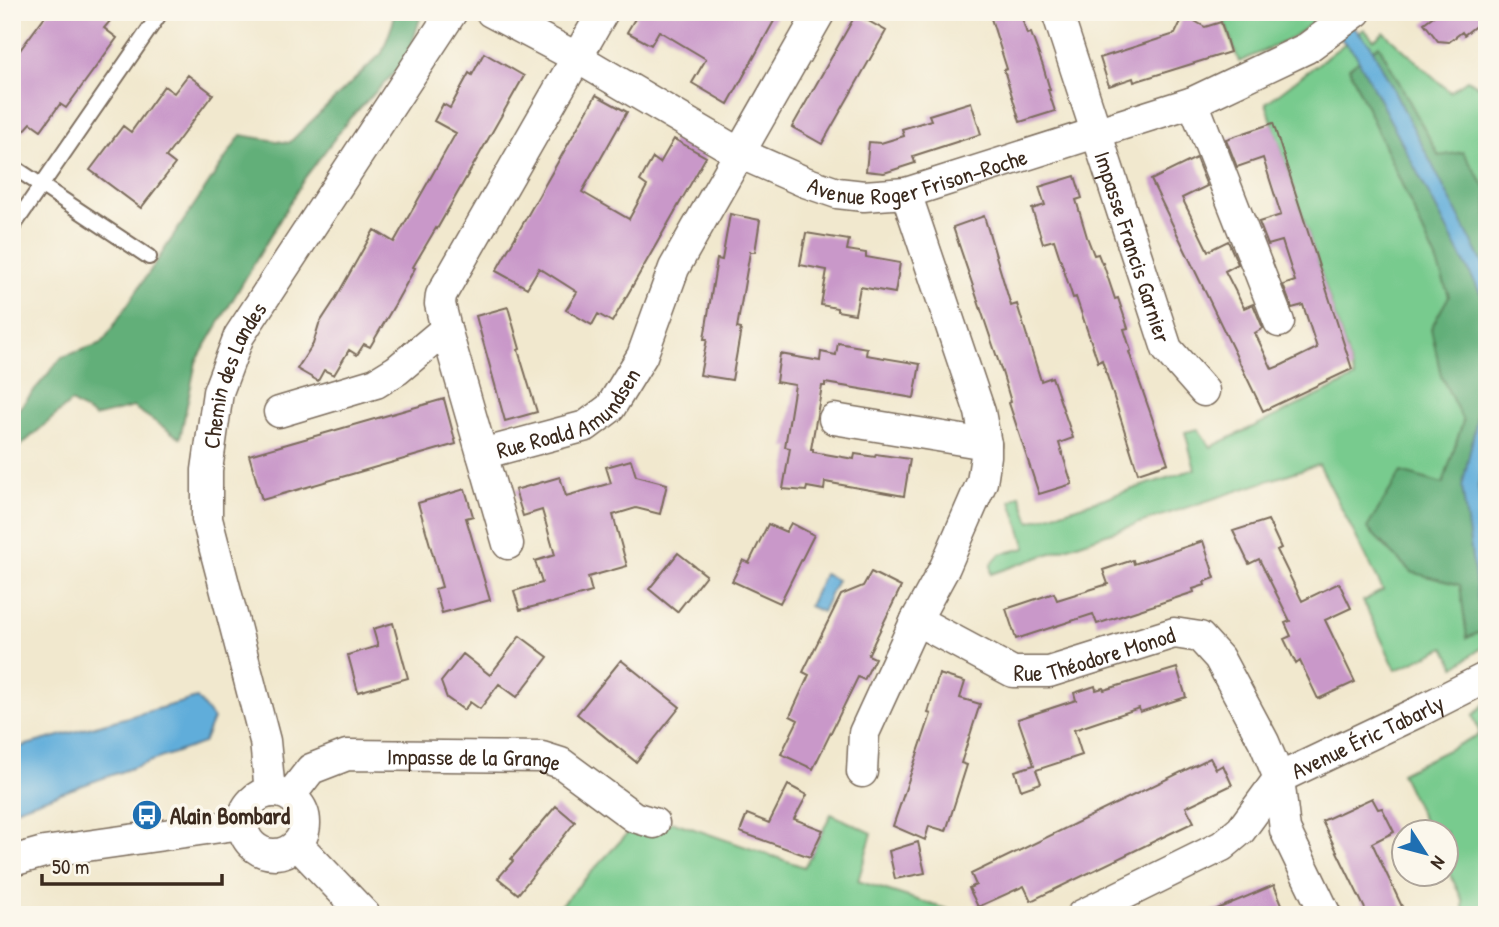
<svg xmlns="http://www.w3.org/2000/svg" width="1499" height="927" font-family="'Patrick Hand',sans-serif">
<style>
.green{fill:#78cb8e;stroke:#5a7a56;stroke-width:2}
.forest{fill:#62af79;stroke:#4e6c4c;stroke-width:2}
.water{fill:#60adda;stroke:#4e6c7c;stroke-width:2}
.building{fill:#c998c9}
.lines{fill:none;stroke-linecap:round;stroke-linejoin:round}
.lane-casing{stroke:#7b6c5c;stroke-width:18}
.street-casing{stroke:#7b6c5c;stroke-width:33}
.lane{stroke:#fff;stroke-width:14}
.street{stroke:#fff;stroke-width:30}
.labels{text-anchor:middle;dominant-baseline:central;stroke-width:7;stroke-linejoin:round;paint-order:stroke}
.street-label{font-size:23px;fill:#3b2a1e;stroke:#fbf7ec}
.poi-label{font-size:23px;font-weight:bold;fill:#3b2a1e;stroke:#fbf7ec;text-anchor:start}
</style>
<rect width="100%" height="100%" fill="#fbf7ec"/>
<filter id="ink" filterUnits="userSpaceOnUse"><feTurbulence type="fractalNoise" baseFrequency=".0143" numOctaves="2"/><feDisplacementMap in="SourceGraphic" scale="14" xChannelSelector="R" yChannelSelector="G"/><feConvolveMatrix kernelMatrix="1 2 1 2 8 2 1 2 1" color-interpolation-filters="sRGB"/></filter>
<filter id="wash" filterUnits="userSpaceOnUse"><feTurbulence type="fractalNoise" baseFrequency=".00686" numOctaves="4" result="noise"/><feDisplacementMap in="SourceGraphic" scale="28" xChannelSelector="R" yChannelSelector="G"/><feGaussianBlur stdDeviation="1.57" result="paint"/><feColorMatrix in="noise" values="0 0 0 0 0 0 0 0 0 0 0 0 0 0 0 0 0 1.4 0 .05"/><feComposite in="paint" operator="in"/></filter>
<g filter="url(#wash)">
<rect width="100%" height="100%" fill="#f1e8ce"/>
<path class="green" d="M1221 12H1328L1288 40 1239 62Z
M1364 29 1374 40 1384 32 1450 92 1467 80 1487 91V644L1455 667 1445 647 1396 670 1363 601 1383 590 1319 464 1109 533 991 574V564L1000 554 1026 548 1011 501 1020 495 1030 522 1195 469 1185 432 1198 429 1211 447 1355 378 1266 103Z
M1487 703V915H1463V901L1447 868 1446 832H1429L1401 773 1480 734 1473 716 1484 704Z
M831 814 872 833 858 881 965 915H551L628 833 674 822 804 867 810 857Z"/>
<path class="forest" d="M393 12H422L407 60 350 118 304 179 196 362 180 438 133 407 95 417 71 402 12 453V417L62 357 102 343 241 135 289 143 382 53 393 23Z
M1379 45 1439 156 1463 152 1487 190V379L1477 377 1476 448 1487 462V629L1467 638 1460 585 1411 572 1367 528 1401 472 1443 484 1463 421 1441 376 1431 328 1449 296 1436 260 1349 68Z"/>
<path class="water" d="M1314 12H1339L1370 44 1487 271V306L1355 53Z
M1487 372V450L1478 486 1487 544V665L1462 487Z
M824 574 837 580 822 612 809 606Z
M197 698 213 719 203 743 12 810V749Z"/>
<g id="blocks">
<path class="building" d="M48 12H100L111 20 104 28 117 38 66 108 60 104 41 130 31 123 24 131 12 123V61Z
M627 12H779L728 104 692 83 706 59 659 31 651 45 627 32 636 17Z
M989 12H1020L1027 34 1031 33 1043 66 1050 90H1048L1055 111 1020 122 1004 70 1007 69Z
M1439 12H1487V17L1464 35 1462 32 1449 42 1438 41 1424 23Z
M856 14 886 31 822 144 792 127Z
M1184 15 1205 27 1221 22 1230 52 1134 82 1133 78 1109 86 1100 58 1175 34Z
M484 53 524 76 437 229 436 228 413 267 415 268 394 306 370 347 364 344 357 355 349 350 334 375 324 370 318 381 297 369 313 344 319 324 334 301 374 230 394 242 456 133 434 121 443 104 450 108 469 73 472 75Z
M188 75 213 94 166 157 175 164 141 208 90 170 123 126 131 132 164 86 174 93Z
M596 95 627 112 582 192 629 219 647 186 640 181 646 170 653 158 660 163 674 139 706 157 612 322 598 314 592 325 566 310 577 292 539 268 527 288 496 271Z
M971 102 981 134 913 156 915 163 884 173 866 171 869 142 881 143 904 136 902 129 931 120 929 115Z
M1273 123 1352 369 1263 411 1151 180 1196 158 1207 186 1182 198 1208 251 1228 241 1238 264 1225 271 1244 308 1253 304 1263 328 1255 333 1272 369 1282 365 1317 348 1303 305 1292 308 1283 285 1295 281 1282 241 1268 245 1259 222 1281 215 1263 158 1237 167 1226 139Z
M1075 176 1082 198 1076 200 1087 237 1094 255 1098 254 1102 264 1103 263 1115 299 1118 298 1128 328 1124 329 1131 351 1129 352 1168 463 1138 473 1102 360 1098 362 1076 297 1073 298 1054 240 1043 243 1032 209 1045 205 1039 187Z
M730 214 760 220 755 252H750L737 328 741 329 732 380 700 375 707 339H704L717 259 722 260Z
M984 216 1011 306 1017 304 1041 381 1052 377 1073 438 1059 443 1072 484 1039 494 1009 403 1011 402 1003 375 953 227Z
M806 233 849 240 847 250 866 253V257L900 263 895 293 860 287 855 314 837 311V308L821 305 827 270 800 265Z
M508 307 520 349 518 350 537 412 505 421 476 316Z
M838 343 867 348 866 355 920 364 914 398 825 383V386H822L811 449H813V452L854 459 855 454 875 457 876 454 910 459 904 496 825 482 824 490 807 487 806 491 783 489 790 448 785 447 795 385 776 382 780 354 820 361 821 352 836 355Z
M444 399 456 444 262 500 249 455Z
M631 460 636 476 667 484 660 514 636 508 613 515 627 566 588 577 592 592 548 604V603L520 610 514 591 542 583 535 561 555 555 542 510 523 516 515 490 560 477 566 496 611 483 606 467Z
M465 489 473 516 466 518 490 600 442 613 435 589 442 587 418 503Z
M1268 520 1281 548 1277 550 1302 601 1339 583 1351 608 1325 620 1355 682 1318 699 1300 661 1296 664 1284 639 1291 636 1285 623 1290 621 1259 559 1249 564 1233 531Z
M791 523 814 535 780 603 732 581 743 560 749 563 768 524 786 532Z
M1203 541 1215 578 1204 582 1205 585 1193 589 1194 592 1097 624 1093 614 1016 639 1006 609 1054 593 1057 600 1108 584 1103 570 1133 560 1134 564Z
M678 553 706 575 677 612 649 589Z
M871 572 901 587 868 655 875 658 864 680 858 677 813 769 781 754 798 720 790 716 809 675 803 672 841 595 863 586Z
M393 623 408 678 358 692 348 655 378 646 373 629Z
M520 636 548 657 517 697 499 684 480 709 470 702 464 710 447 698 441 682 463 654 490 675Z
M621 660 680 707 636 762 577 714Z
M1177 668 1186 697 1140 712 1139 708 1074 730 1082 755 1036 770 1041 783 1021 790 1015 771 1034 765 1018 719 1076 700 1074 693 1095 686 1096 690 1103 688 1104 690Z
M939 674 965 682 960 698 980 704 961 763 967 765 946 831 929 826 925 840 893 826 931 714 928 713Z
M1210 758 1216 769 1223 765 1232 785 1186 807 1194 822 1031 901 1024 886 978 907 969 888 976 885 971 874Z
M788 785 807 795 794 819 823 830 810 857 740 832 747 814 769 823Z
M1372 798 1378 809 1382 808 1394 832 1372 843 1406 915H1368L1322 821Z
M556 806 575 822 518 894 498 878 513 861 511 859Z
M918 842 925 873 895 879 889 851Z
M1274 885 1284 909 1269 915H1203Z"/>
</g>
</g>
<g filter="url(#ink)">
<use href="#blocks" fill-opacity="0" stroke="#7b6c5c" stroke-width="2"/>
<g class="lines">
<g class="lane-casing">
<path id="lane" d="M12 166 149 257
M12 228 161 12"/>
</g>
<g class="street-casing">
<g id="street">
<path id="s1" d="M491 12 576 57 739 153 805 182 837 193 864 196 906 193 1193 102 1307 48 1356 12"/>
<path id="s2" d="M603 12 441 295 440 304 446 329 482 454 586 426 610 408 642 356 674 268 820 12"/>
<path id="s3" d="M1057 12 1167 349 1204 391"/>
<path d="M1193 102 1279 322"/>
<path id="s4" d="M906 193 980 412 986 444V456L982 482 945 567 916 620 1013 672H1049L1174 633 1200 637 1219 658 1264 742 1279 778 1285 830 1326 915"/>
<path d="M279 412 376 383 397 370 446 329"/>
<path d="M834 419 986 444"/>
<path d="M482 454 508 544"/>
<path d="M862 772 864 733 916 620"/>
<circle cx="274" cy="823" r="31"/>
<path id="s5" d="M270 792 265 741 207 519V470L218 392 239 336 452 12"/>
<path id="s6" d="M290 796 311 769 347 755 542 757 561 763 634 817 654 823"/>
<path d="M297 844 365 915"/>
<path d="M12 861 44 852 242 824"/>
<path id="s7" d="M1082 915 1222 846 1241 830 1279 778 1420 711 1487 677"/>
</g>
</g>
<use href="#lane" class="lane"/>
<use href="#street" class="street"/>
</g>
</g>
<defs>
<g id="bus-disc" transform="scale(1.575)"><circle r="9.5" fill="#1f6fb2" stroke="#fbf7ec"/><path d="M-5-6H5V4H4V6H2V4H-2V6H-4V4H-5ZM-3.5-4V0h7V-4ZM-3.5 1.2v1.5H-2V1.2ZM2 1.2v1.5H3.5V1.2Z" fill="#fff"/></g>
</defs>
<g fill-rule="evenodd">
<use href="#bus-disc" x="147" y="815"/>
</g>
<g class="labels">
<g class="street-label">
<text stroke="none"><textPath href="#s1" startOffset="474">Avenue Roger Frison-Roche</textPath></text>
<text stroke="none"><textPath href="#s3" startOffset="247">Impasse Francis Garnier</textPath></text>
<text stroke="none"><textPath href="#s5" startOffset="429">Chemin des Landes</textPath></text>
<text stroke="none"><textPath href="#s2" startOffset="590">Rue Roald Amundsen</textPath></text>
<text stroke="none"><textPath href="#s4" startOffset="649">Rue Théodore Monod</textPath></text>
<text stroke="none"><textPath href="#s7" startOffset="343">Avenue Éric Tabarly</textPath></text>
<text stroke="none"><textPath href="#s6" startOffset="200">Impasse de la Grange</textPath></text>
</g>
<g class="poi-label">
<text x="170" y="815">Alain Bombard</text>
</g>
</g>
<rect width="1499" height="927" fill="none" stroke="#fbf7ec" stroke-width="42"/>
<g transform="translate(1425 853) rotate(126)"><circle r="33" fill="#fbf7ec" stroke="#aea59a" stroke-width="2"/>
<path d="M0-5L12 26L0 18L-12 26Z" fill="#1f6fb2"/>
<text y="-10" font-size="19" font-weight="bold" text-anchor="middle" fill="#3b2a1e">N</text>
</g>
<path d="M42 874v10h180v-10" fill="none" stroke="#3b2a1e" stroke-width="3.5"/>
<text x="52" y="874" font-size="21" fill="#3b2a1e" stroke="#fbf7ec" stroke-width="5" paint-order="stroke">50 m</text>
</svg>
